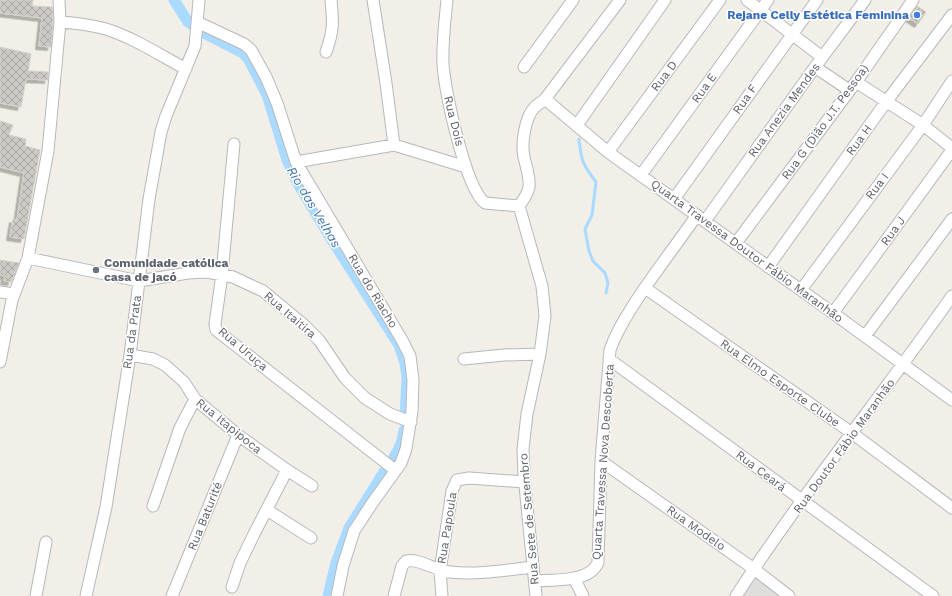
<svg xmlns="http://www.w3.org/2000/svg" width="952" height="596" font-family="'Work Sans',sans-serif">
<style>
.industrial{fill:#e0deda}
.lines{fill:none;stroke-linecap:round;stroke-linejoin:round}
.stream{stroke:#aadaff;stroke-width:3}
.canal{stroke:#aadaff;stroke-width:11}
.building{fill:url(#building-cross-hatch);stroke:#d6d1c6;filter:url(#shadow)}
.minor-casing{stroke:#b5b8bc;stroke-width:13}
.minor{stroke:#fff;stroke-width:11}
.shop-dot{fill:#3f7fe0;stroke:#fff;stroke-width:1.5}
.worship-dot{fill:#6b7280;stroke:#fff;stroke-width:1.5}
.labels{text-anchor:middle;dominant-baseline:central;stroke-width:3;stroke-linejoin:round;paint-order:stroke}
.shop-label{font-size:12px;font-weight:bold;fill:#366cbe;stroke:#fff;text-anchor:end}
.street-label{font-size:12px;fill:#5f6368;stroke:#fff}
.worship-label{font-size:12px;font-weight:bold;fill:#5b616d;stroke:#fff;text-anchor:start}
.water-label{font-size:13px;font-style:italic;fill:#4174aa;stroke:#fff}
</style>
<defs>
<pattern id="building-cross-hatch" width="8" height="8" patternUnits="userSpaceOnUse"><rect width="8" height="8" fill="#cccac5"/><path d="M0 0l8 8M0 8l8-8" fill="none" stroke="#a9a8a4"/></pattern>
<filter id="shadow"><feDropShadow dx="-3.5" dy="3.5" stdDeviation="0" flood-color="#0004"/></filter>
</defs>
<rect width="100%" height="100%" fill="#f1efe8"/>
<path class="industrial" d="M755 572 786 596H739Z"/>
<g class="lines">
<path class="stream" d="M579 139C581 161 583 165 596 182L592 215 585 229 589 251 593 261 605 273 608 283 606 293"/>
<path class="canal" d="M174 0 188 22 206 34 243 53 249 60 267 95 287 160 297 182 330 237 399 345 405 363 407 378 405 418
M394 457C400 448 403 440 404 430
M328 596 336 563 349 528 384 472"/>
</g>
<path class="building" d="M0 0H33L32 6 52 7 53 22 51 47 39 46 42 18 0 13Z
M917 6 926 12 918 24 909 18Z
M0 47 31 54 28 71 48 72V80L26 79 21 107 0 103Z
M0 121 13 125 9 135 26 139 25 146 40 150 24 239 10 237 13 219 17 220 24 173 0 167Z
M0 260 19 263 11 282 4 281 5 276 0 275Z"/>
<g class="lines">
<g class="minor-casing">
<path id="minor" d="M373 0 386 83 394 145
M447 0C445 21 442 43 443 64 445 92 465 187 485 203L519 206
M747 0 822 57
M60 22C75 23 91 25 106 29 134 38 160 55 186 69
M197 22 244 44 251 50 266 77 277 103 296 162 402 340 410 356 413 380 412 411 406 449 401 463 373 502 354 531 343 566 337 596
M326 52C334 30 333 22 331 0
M524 67 573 0
M815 67 849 90
M856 82 923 125 952 148
M545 99 608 152 833 313 952 400
M577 125 665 0
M234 144 222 274 215 324 216 330 395 470
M608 152 720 0
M296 162 394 145 466 167
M641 175 768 0
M674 199 817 0
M705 221 815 67 865 0
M736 243 856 82 913 0
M28 258 139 281 188 273 207 272 233 277 263 291 304 325 319 340 345 378 365 398 390 414 411 422
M768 267 886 102 952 15
M645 288 852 433 952 508
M801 290 923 125 952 81
M0 292 14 294
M833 313 952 150
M865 336 952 219
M130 355 153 359 165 365 184 382 195 399 238 435 287 470 312 486
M464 359 504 355 540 354
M609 359 933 596
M0 362 12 300 28 258 48 151 60 22 59 0
M601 461 754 569 789 596
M153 506 180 428 195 399
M267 510 311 538
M574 578 583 596
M535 581C550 580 578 581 590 572 594 570 596 566 598 563L601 461 610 350C616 332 626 317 636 301 655 272 677 244 697 215
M232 587 240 563 254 534 287 470
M36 596 46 542
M86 596 106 507 130 355 149 199 161 132 166 116 195 46 199 0
M172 596 238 435
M394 596 402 566 406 561C419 558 436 571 450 572 478 575 506 570 533 567
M442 596 440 571 452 491 457 480 469 478 524 482
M536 596 524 476 523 449 527 414 540 354 545 316 542 286 519 206C523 200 528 194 529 187 530 176 526 167 524 157 521 144 525 116 535 107 538 104 542 102 545 99L620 0
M736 596C803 493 881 397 952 296"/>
</g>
<use href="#minor" class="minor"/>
</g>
<circle class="shop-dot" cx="917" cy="15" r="4"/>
<circle class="worship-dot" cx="96" cy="270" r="4"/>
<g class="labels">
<g class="shop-label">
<text x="909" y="15">Rejane Celly Estética Feminina</text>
</g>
<g class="street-label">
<text transform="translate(664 76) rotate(-53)">Rua D</text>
<text transform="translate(704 88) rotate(-54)">Rua E</text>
<text transform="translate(745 99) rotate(-55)">Rua F</text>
<text transform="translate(784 110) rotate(-54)">Rua Anezia Mendes</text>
<text transform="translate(454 121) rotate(76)">Rua Dois</text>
<text transform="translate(825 122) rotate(-54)">Rua G (Dião J.T. Pessoa)</text>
<text transform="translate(859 140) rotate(-54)">Rua H</text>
<text transform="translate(877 186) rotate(-53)">Rua I</text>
<text transform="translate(893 231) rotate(-54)">Rua J</text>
<text transform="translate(747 251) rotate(36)">Quarta Travessa Doutor Fábio Maranhão</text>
<text transform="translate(373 291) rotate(59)">Rua do Riacho</text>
<text transform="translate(290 315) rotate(41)">Rua Itaitira</text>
<text transform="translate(132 332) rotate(-82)">Rua da Prata</text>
<text transform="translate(243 349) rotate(40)">Rua Uruça</text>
<text transform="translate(780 383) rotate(35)">Rua Elmo Esporte Clube</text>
<text transform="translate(229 426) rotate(39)">Rua Itapipoca</text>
<text transform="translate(844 446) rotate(-54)">Rua Doutor Fábio Maranhão</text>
<text transform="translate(603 462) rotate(-86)">Quarta Travessa Nova Descoberta</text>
<text transform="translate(761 471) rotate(37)">Rua Ceará</text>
<text transform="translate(205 516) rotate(-68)">Rua Baturité</text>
<text transform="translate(529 519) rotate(-95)">Rua Sete de Setembro</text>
<text transform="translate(447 528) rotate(-81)">Rua Papoula</text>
<text transform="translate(696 528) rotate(35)">Rua Modelo</text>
</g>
<g class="worship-label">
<text x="104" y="263">Comunidade católica<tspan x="104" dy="14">casa de jacó</tspan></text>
</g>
<g class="water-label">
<text transform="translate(314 207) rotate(59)">Rio das Velhas</text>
</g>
</g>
</svg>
